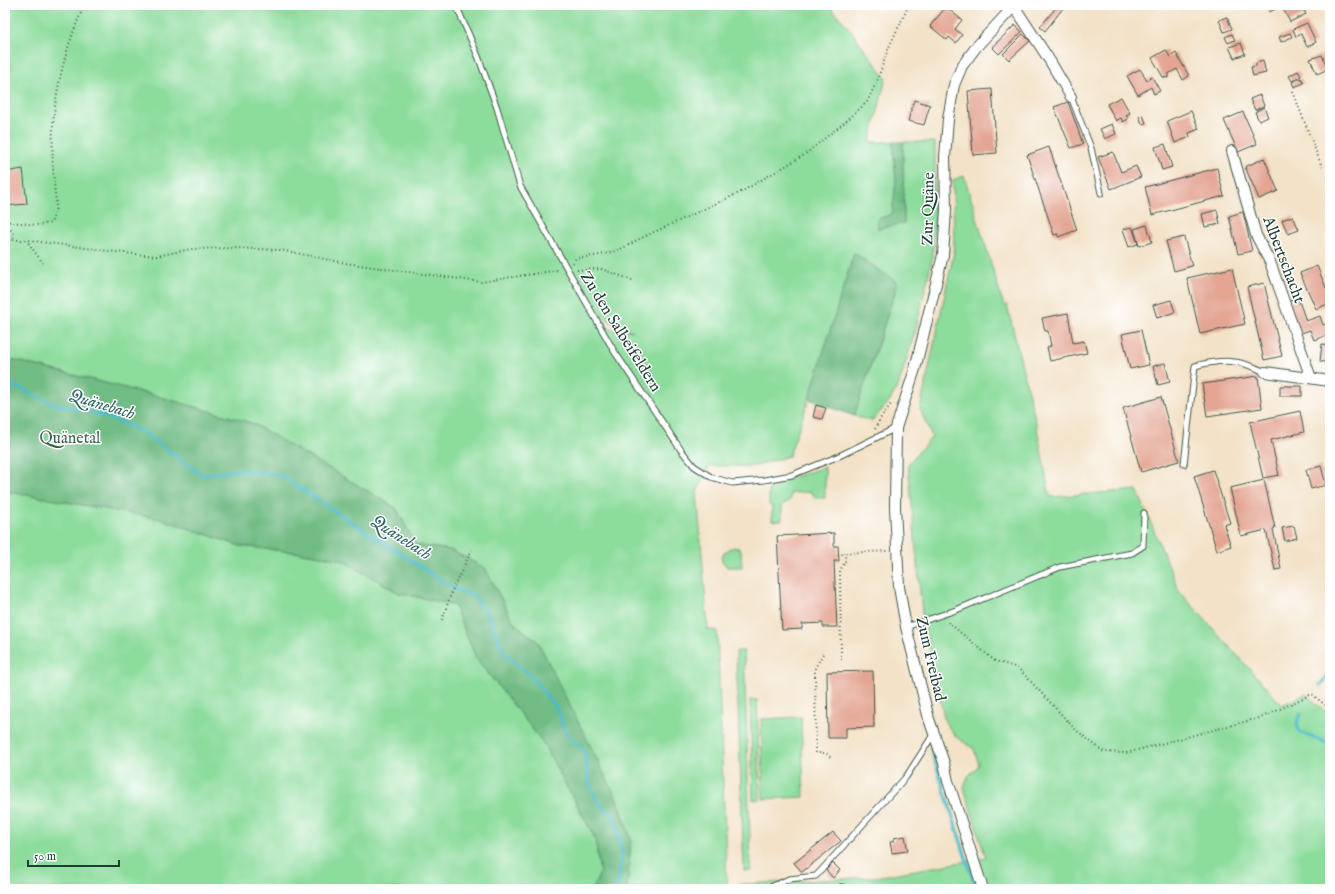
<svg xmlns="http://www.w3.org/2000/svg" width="1335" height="894" font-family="'IM FELL English',serif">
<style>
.green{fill:#8cdc9c;stroke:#568c68;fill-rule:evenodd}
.forest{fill:#71bc84;stroke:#487c5c}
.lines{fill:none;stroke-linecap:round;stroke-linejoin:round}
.stream{stroke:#4ebbc8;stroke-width:3.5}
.building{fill:#e4a593}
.lane-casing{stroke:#3f564a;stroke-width:7}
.street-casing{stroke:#3f564a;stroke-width:12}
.path{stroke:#3f564a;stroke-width:2;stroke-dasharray:1 3;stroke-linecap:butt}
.lane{stroke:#fff;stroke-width:5}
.street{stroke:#fff;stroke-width:10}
.labels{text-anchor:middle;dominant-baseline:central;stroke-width:3;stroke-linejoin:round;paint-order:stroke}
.street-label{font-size:16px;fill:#1f3d34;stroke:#fff}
.park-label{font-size:16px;fill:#3a654e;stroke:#fff}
.water-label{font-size:17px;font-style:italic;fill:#2d6360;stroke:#fff}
</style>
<rect width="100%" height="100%" fill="#fff"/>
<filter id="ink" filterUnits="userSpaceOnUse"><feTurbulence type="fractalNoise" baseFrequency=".025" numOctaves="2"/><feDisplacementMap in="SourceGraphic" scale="8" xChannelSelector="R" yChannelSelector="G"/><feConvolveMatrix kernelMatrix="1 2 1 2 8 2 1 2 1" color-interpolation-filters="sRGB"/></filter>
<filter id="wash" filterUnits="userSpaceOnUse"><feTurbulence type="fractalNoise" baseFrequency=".012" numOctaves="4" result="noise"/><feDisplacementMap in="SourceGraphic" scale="16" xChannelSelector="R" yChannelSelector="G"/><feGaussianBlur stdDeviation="0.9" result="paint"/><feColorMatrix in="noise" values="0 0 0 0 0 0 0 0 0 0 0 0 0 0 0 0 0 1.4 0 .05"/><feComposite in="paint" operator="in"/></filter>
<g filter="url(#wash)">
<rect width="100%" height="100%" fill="#f3e2c7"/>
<path class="green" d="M5 5H828L849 28 886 78 870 142H893L896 182 892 214 904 223 903 142H935V222L932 260 925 290 915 332 899 384 889 402 872 421 854 416 898 283 854 253 809 399 789 456 755 466H709L697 492 708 630H717L727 885 875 877 986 858 964 788 968 776 979 765 974 749 956 737 945 722 922 613 908 464 932 437 920 409 954 252 953 180 964 176 1004 306 1007 305 1036 423 1050 497 1137 490 1179 591 1282 705 1305 694 1330 715V889H627L631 839 538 642 514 623 485 568 450 550 416 545 396 508 252 423 153 395 5 358ZM599 311 612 324 633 331 609 329Z
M825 467V498H816L811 492 791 493 790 500 782 506V520L772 521V506L769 505V488L772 484Z
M5 491 161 519 240 546 302 553 340 559 399 593 454 605 476 658 542 741 595 838 600 873 593 889H5Z
M734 547 739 548 741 551 742 567H727L722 561 721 557 728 549Z
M736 651H744L751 871H744Z
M750 700H757L760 799 753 800Z
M801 717 804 797 763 799 761 719Z"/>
<path class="forest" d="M893 142H903L904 223 878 229 877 219 892 214 896 182Z
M854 253 898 283 854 416 809 399Z
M5 358 153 395 252 423 396 508 416 545 450 550 485 568 514 623 538 642 619 803 631 839 627 889H593L600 873 595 838 542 741 476 658 454 605 399 593 340 559 302 553 240 546 161 519 5 491Z"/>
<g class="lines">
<path class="stream" d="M5 384 19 388 53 404 93 412 142 431 202 475 240 470 278 474 453 588 474 596 488 615 504 653 530 675 558 710 565 732 585 752 589 785 599 803 615 818 622 852 617 889
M1320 685 1330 673
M1301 714 1297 722 1299 732 1330 744
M931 749 976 889"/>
</g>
<g id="blocks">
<path class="building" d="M1058 5 1064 7 1045 31 1040 27Z
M1270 5H1279L1280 7 1269 12 1267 6Z
M1291 5H1301L1306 14 1290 22 1283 9Z
M946 7 962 20 955 29 962 35 956 43 949 37 947 40 930 26Z
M1227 17 1232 29 1224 32 1219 20Z
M1307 23 1316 42 1307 47 1301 34 1296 37 1293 29Z
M1015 25 1022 32 999 54 992 47Z
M1290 33 1292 37 1281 42 1279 37Z
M1023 34 1030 41 1009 60 1003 54Z
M1232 34 1235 40 1228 43 1225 37Z
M1241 43 1245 54 1234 58 1229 47Z
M1166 50 1170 57 1176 53 1189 76 1183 80 1177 69 1168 74V78L1163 77 1152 58Z
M1322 55 1328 69 1317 74 1310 59Z
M1263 61 1266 73 1253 76 1251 67 1256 66V63Z
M1140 69 1147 80 1152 77 1160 91 1154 94 1151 87 1138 95 1127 76Z
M1298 71 1301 76 1292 81 1289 76Z
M1301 78 1304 83 1294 87 1292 82Z
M992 89 997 153 973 155 968 91Z
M1260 95 1264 106 1255 110 1250 99Z
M1121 97 1130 113 1126 115 1128 119 1123 122 1121 118 1116 121 1107 104Z
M914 100 930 105 924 125 908 121Z
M1068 102 1083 144 1071 148 1054 107Z
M1264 107 1268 117 1259 121 1255 112Z
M1191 111 1199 129 1189 133 1190 137 1175 143 1167 121Z
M1243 112 1257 144 1238 152 1224 120Z
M1143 115 1146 123 1142 124 1139 116Z
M1112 124 1116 134 1105 139 1100 129Z
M1165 144 1172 167 1162 170 1155 147Z
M1049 147 1077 230 1058 237V234L1054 235 1027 155Z
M1113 152 1121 172 1136 166 1141 177 1111 189 1098 157Z
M1264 158 1278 191 1259 199 1245 167Z
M1217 168 1224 196 1152 215 1145 187Z
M23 169 27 204 5 206V172Z
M1217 210 1220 224 1205 227 1202 214Z
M1243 212 1252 251 1238 254 1229 216Z
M1293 216 1299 230 1288 234 1282 220Z
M1147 225 1152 242 1139 246 1134 229Z
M1132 227 1138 244 1129 247 1123 229Z
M1184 237 1192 266 1174 271 1166 241Z
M1317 266 1330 297V303L1316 309 1300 273Z
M1232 268 1245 324 1200 334 1187 278Z
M1264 283 1282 356 1264 360 1247 287Z
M1298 298 1306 321 1320 316 1323 325 1330 322V334L1314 340 1310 330 1299 334 1287 302Z
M1171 300 1175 312 1157 318 1153 305Z
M1068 313 1073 343 1084 341 1087 353 1050 361 1047 347 1051 346 1048 331H1045L1042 318Z
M1141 330 1149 365 1130 369 1122 334Z
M1322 344 1330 345V363L1320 361Z
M1165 363 1170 382 1158 385 1153 366Z
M1258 376 1262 408 1207 416 1202 384Z
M1280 386H1302V396H1280Z
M1328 395H1330V409L1327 408Z
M1161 397 1179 461 1141 472 1123 408Z
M816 405 826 408 822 419 813 417Z
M1300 411 1304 432 1271 440 1279 475 1263 478 1250 422Z
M1321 466 1326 485 1311 489 1306 470Z
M1213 470 1230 523 1224 525 1231 546 1217 551 1194 476Z
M1264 480 1275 528 1273 529 1281 569 1275 570 1266 530 1241 536 1230 488Z
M1294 526 1297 538 1285 541 1282 528Z
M834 533V546H838L839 561H834L837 627H823V623L802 624V629L782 630 777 536Z
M873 671 874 727 846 728V738H828L827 672Z
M833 832 841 841 802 872 794 863Z
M905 836 908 851 892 853 890 842 894 841V838Z
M833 863 840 870 833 878 826 870Z
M839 884H844V889H840Z"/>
</g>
</g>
<g filter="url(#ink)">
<use href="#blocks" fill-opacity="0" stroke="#3f564a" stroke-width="1"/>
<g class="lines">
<g class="lane-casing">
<path id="lane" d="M456 5 478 56 497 108 520 186 614 351 681 450 694 466 711 477 732 483 764 480 792 475 839 456 896 428
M1071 97 1091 148 1101 193
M1184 464 1195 366C1222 359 1239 359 1265 372
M906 627 956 610 1060 567 1132 553 1143 546 1144 513
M766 889 789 879 816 876 906 777 933 735"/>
</g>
<g class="street-casing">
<path id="street" d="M1014 6 1050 61 1071 97
M1232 151 1256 235 1270 262 1311 378
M1265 372 1330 381
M983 889 948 781 944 763 929 719 906 627 899 587 895 507 896 428 915 369 943 255 946 210 945 157 948 119 954 85 962 66 977 46 1015 5"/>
</g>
<path class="path" d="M88 5 103 10
M1293 92 1322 167
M5 221 36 225 51 223C59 203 55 202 54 181 52 160 52 135 54 114 58 79 69 36 85 5
M5 224 13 232 14 240
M5 240H26L124 253 157 256 191 249 233 248 281 250 345 263 481 282 558 270
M26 240 43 263
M573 263 576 258C602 255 615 254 637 240L741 192 804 155 845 122 867 102 877 81 889 47 909 5
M577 270 601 269 632 280
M875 429 880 419 891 404
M838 556 845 553 887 551
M442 620 453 588 472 550
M948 622 995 661 1018 668 1077 731 1104 752 1126 753 1259 718C1278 711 1294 702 1312 694L1330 709
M823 654 815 668 816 753H826L830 757
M841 660 840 570 845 562V553"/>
<use href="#lane" class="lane"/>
<use href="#street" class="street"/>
</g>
</g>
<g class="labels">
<g class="street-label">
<text transform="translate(929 209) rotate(-89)">Zur Quäne</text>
<text transform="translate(1283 260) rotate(69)">Albertschacht</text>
<text transform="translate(620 332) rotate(58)">Zu den Salbeifeldern</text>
<text transform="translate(930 659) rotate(77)">Zum Freibad</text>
</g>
<g class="park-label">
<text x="70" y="439">Quänetal</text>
</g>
<g class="water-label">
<text transform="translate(102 405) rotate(17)">Quänebach</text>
<text transform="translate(401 538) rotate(33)">Quänebach</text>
</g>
</g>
<rect width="1335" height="894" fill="none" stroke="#fff" stroke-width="20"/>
<path d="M28 860v6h91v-6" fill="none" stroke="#1f3d34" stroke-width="2"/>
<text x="34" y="860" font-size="12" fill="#1f3d34" stroke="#ffffff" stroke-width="3" paint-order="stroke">50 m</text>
</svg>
